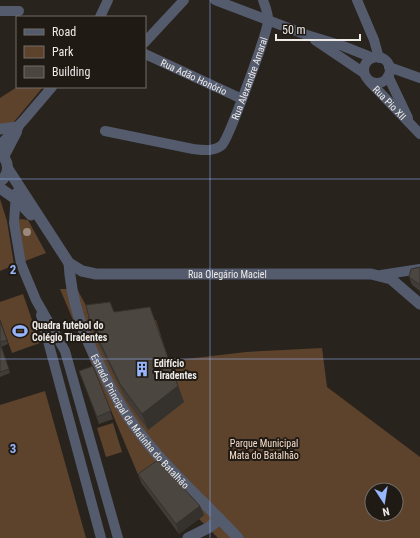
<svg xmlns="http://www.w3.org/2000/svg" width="420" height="538" font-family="'Roboto Condensed',sans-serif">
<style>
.green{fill:#5e432c;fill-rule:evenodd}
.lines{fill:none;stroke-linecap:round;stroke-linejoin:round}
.minor{stroke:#535b6d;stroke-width:10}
.tertiary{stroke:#535b6d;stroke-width:11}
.tree{fill:#9a897c}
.wall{fill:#413c37}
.shaded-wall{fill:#35312d}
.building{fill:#4c4640;stroke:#35312d}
.grid{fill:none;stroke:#97b6fd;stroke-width:1;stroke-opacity:0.55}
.labels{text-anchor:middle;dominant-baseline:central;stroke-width:4;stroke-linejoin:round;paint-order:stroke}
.street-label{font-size:10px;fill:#eeeae7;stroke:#201a15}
.poi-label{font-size:10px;font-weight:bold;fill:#eeeae7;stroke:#201a15;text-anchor:start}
.park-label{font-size:10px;fill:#f6ddc9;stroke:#201a15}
.grid-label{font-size:13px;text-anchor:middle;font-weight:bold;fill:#97b6fd;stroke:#201a15;stroke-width:4;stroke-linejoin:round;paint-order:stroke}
</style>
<rect width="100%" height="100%" fill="#29231e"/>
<path class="green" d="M17 87H43L13 123 0 127V98Z
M0 199 7 221 14 265 0 271Z
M20 219 28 220 46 253 25 261 17 223Z
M60 289H77L89 311 123 324 156 320 169 361 246 352 322 348 327 387 420 457V538H218L199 519 204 515 142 484ZM372 490H396V514H372Z
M23 294 40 343 12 353 0 319V302Z
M45 391 86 538H0V405Z
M113 423 122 452 106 457 97 428Z"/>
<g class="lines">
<g class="minor">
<path d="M215 0 307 35 343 46 373 58"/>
<path d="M357 0 374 40 379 58"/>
<path d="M0 11H19"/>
<path d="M100 17 108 0"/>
<path d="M315 40 364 73"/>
<path d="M145 42 184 0"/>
<path id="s1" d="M145 54 242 99"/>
<circle cx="377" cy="70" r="13"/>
<path d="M389 67 420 78"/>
<path d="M388 76 408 118"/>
<path id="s2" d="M369 81 420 134"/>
<path id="s3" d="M105 131 193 149C202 150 214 152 222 145 229 138 267 34 268 21 269 15 265 6 263 0"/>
<path d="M0 145 23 121 52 87"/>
<path d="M4 157 17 132"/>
<path d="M16 193 14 223 21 264 36 300 65 351 118 538"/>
<path d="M381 275 420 269"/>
<path d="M41 315 101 538"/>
</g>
<g class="tertiary">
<path d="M0 129 18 127"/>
<path d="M0 154C10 161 10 174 0 182"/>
<path id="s4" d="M8 169 69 263 82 271 96 274H371L391 279 420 304"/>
<path d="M0 188 17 200 31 215"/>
<path id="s5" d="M69 263C71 300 82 333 100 366 106 379 113 392 120 404 150 455 198 495 238 538"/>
<path d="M188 538 208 528 220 519"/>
</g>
</g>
<circle class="tree" cx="27" cy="232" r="4"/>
<path class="wall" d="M420 267V291L412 285 409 277Z
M114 312 184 402 148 430 126 400 96 339 90 322Z
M0 321 8 344 1 347 10 373 0 377Z
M93 366 113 419 99 424 79 371Z
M138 474 200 506 204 515 179 534 142 484Z"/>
<path class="shaded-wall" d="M150 307 184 402 148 430 142 414Z
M200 506 204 515 179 534 176 524Z"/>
<path class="building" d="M420 267V285L409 277 411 269Z
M110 302 114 312 150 307 178 386 142 414 120 384 90 322 86 305Z
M0 321 7 340 0 342Z
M0 343 9 369 0 372Z
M93 366 111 411 97 417 79 371Z
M158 460 200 506 176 524 138 474Z"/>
<path class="grid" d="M210 0V538M0 179H420M0 359H420"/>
<defs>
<g id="stadium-bare" transform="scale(1.2)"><path d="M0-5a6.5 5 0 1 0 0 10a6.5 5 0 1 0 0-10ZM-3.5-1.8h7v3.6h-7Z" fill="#97b6fd" stroke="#201a15" stroke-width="2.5" paint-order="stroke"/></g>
<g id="building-bare" transform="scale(1.2)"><path d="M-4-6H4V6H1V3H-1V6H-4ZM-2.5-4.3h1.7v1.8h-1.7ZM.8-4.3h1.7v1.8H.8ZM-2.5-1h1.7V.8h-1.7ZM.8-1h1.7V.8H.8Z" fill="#97b6fd" stroke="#201a15" stroke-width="2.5" paint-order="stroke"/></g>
</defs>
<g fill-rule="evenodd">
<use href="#stadium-bare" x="20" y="331"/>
<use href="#building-bare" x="142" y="369"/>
</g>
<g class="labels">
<g class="street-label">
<text stroke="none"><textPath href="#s1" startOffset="54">Rua Adão Honório</textPath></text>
<text stroke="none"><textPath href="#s3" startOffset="192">Rua Alexandre Amaral</textPath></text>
<text stroke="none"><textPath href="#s2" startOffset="30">Rua Pio XII</textPath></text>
<text stroke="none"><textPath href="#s4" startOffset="273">Rua Olegário Maciel</textPath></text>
<text stroke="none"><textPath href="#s5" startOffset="177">Estrada Principal da Matinha do Batalhão</textPath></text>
</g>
<g class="poi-label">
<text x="32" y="325">Quadra futebol do<tspan x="32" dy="12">Colégio Tiradentes</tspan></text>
<text x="154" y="363">Edifício<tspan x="154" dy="12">Tiradentes</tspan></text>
</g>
<g class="park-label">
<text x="264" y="443">Parque Municipal<tspan x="264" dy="12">Mata do Batalhão</tspan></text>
</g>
</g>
<g class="grid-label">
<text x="13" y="274">2</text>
<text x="13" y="453">3</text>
</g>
<rect x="16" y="16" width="130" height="72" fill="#201a15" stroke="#726d69"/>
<rect x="24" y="29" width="20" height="6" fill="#535b6d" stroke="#726d69"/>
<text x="52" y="36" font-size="12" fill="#eeeae7">Road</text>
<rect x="24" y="46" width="20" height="12" fill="#5e432c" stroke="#726d69"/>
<text x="52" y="56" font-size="12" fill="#eeeae7">Park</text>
<rect x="24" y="66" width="20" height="12" fill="#4c4640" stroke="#726d69"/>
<text x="52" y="76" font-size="12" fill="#eeeae7">Building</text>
<g transform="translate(384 502) rotate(168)"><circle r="19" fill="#201a15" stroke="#726d69"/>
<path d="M0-3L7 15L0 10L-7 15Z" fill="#97b6fd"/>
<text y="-6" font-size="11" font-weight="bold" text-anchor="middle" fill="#eeeae7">N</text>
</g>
<path d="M276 34v6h84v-6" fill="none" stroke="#eeeae7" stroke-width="2"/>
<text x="282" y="34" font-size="12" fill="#eeeae7" stroke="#201a15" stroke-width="3" paint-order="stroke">50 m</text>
</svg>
